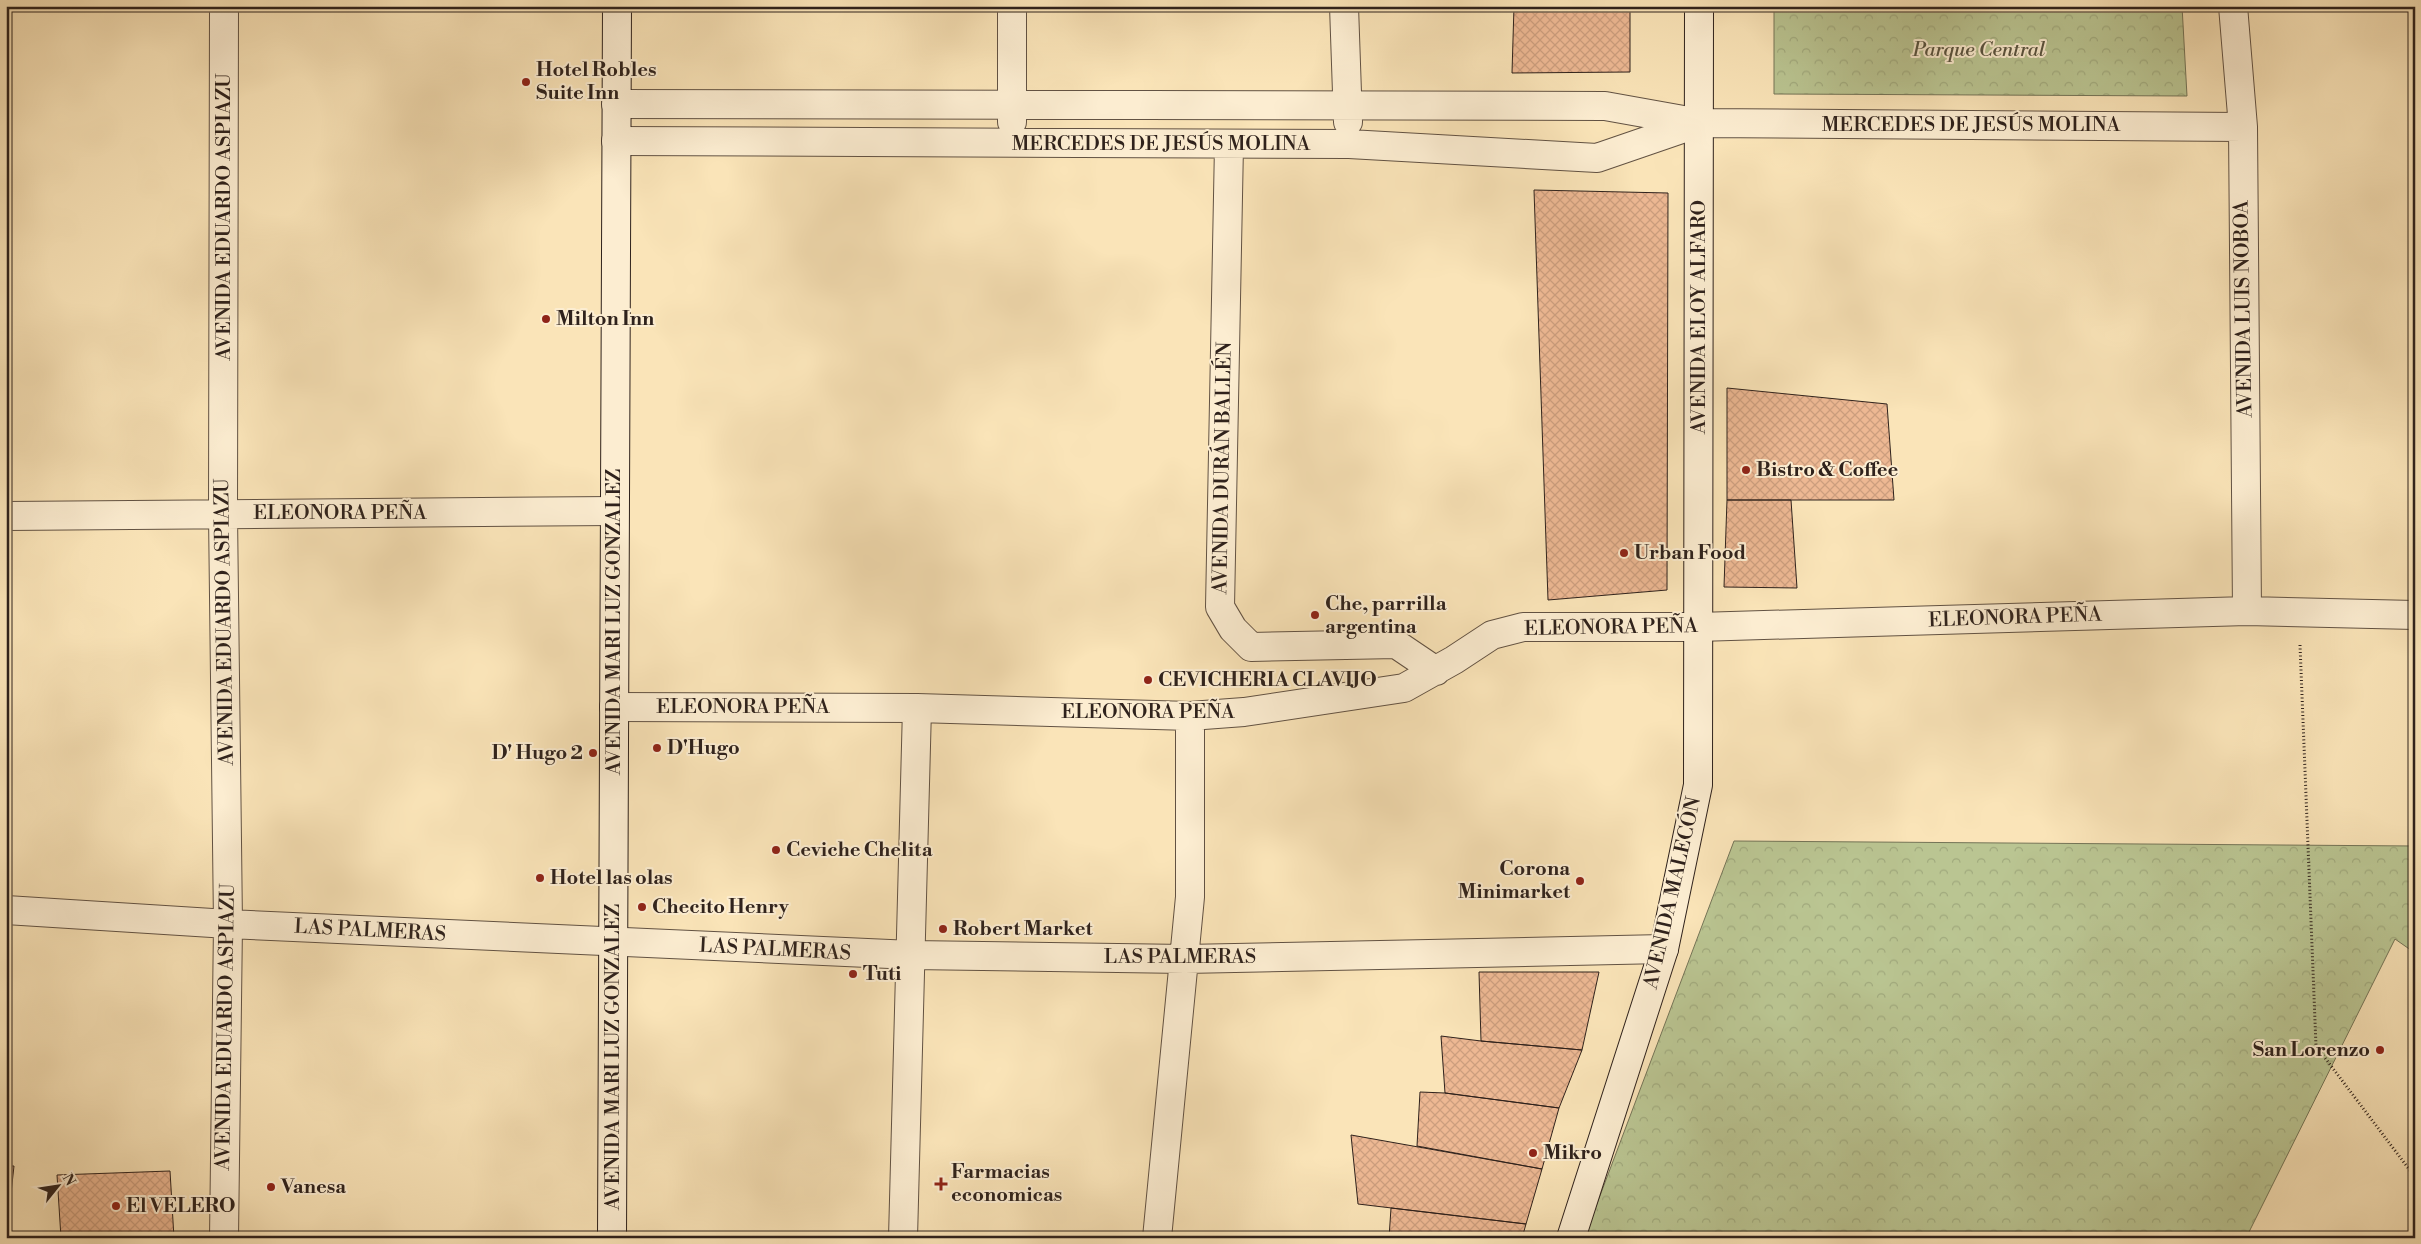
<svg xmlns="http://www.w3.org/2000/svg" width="2421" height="1244" font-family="'Libre Bodoni',serif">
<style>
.park{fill:url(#park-crowns);stroke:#747457}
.building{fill:url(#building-cross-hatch);stroke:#2f221c}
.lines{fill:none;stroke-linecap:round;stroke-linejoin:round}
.street-casing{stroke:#625243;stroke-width:30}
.secondary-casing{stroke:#2f221c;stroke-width:30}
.path{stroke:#2f221c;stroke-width:3;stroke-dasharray:1 2.5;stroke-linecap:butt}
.street{stroke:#fcedd1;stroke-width:28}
.secondary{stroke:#fcedd1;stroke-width:28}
.poi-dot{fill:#8f2418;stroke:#fcedd1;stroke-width:2}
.labels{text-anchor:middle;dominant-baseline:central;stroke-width:4;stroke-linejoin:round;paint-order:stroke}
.park-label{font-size:20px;font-style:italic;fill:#59533f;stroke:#fcedd1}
.poi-label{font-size:20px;font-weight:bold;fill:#2f221c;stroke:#fcedd1;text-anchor:start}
.street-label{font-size:20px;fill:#2f221c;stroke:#fcedd1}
</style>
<defs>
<pattern id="park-crowns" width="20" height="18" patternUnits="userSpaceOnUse" patternTransform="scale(1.25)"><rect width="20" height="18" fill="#bac592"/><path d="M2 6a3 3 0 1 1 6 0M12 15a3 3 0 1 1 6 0" fill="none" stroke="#a0a97d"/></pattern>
<pattern id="building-cross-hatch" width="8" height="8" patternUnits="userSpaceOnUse" patternTransform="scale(1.25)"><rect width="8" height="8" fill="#edb893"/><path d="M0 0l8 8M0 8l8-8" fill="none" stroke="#cc9e7e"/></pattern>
</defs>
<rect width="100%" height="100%" fill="#fae4b8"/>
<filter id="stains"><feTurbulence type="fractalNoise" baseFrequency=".004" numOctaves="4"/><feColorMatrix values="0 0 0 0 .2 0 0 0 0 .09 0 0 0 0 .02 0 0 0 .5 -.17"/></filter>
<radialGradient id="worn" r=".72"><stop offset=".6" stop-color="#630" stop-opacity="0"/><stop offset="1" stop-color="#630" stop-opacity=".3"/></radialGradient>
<path class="park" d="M1774 6H2182L2187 96 1774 94Z
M1734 841 2415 846V953L2395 939 2246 1238H1584Z"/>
<path class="building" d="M1514 6H1630V72L1512 73Z
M1534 190 1668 193 1667 590 1548 600Z
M1727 388 1887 404 1894 500H1727Z
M1727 500H1791L1797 588 1724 587Z
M1479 972H1599L1582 1050 1481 1041Z
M1441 1036 1481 1041 1582 1050 1559 1108 1445 1093Z
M1420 1092 1445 1093 1559 1108 1542 1169 1417 1146Z
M1351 1135 1542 1169 1526 1224 1358 1204Z
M6 1166H14L6 1238Z
M170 1171 174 1238H61L57 1175Z
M1391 1208 1526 1224 1522 1238H1389Z"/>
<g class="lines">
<g class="street-casing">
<path id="street" d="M1344 6 1348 122
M2233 6 2243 127 2247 611
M616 104 1605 106 1700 123 2243 127
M1012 122V6
M616 141 1349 144 1597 158 1696 124
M1229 145 1220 607 1233 629 1251 647 1396 644 1436 671
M6 516 614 511
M614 707 917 708 1190 716 1244 712 1404 688 1454 660 1492 635 1523 627H1698L2247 611 2415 615
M6 910 228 924 912 955 1185 959 1664 949
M224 1238 228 924 223 514 224 6
M903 1238 917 708
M1157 1238 1190 897V716"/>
</g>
<g class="secondary-casing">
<path id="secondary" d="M612 1238 617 6
M1571 1238 1664 949 1698 785 1699 6"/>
</g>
<path class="path" d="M2300 645 2316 1046 2415 1177"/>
<use href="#street" class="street"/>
<use href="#secondary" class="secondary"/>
</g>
<g class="poi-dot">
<circle cx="526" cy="82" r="5"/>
<circle cx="546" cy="319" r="5"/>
<circle cx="1746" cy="470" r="5"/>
<circle cx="1624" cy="553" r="5"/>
<circle cx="1315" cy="615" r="5"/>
<circle cx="1148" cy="680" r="5"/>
<circle cx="657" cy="748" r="5"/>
<circle cx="593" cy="753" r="5"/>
<circle cx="776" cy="850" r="5"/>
<circle cx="540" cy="878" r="5"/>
<circle cx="1580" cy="881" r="5"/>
<circle cx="642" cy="907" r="5"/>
<circle cx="943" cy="929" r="5"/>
<circle cx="853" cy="974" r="5"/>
<circle cx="2380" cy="1050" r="5"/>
<circle cx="1533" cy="1153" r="5"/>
<path d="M938.5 1176.5h5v5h5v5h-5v5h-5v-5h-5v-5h5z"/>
<circle cx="271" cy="1187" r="5"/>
<circle cx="116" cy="1206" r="5"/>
</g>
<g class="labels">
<g class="park-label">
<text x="1979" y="50">Parque Central</text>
</g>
<g class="poi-label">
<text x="536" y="70">Hotel Robles<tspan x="536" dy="23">Suite Inn</tspan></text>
<text x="556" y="319">Milton Inn</text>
<text x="1756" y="470">Bistro &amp; Coffee</text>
<text x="1634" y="553">Urban Food</text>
<text x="1325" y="604">Che, parrilla<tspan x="1325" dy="23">argentina</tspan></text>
<text x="1158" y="680">CEVICHERIA CLAVIJO</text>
<text x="667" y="748">D'Hugo</text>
<text x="583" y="753" text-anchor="end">D' Hugo 2</text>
<text x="786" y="850">Ceviche Chelita</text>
<text x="1570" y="869" text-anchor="end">Corona<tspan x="1570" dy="23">Minimarket</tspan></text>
<text x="550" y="878">Hotel las olas</text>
<text x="652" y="907">Checito Henry</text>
<text x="953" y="929">Robert Market</text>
<text x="863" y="974">Tuti</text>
<text x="2370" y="1050" text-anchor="end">San Lorenzo</text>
<text x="1543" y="1153">Mikro</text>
<text x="951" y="1172">Farmacias<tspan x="951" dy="23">economicas</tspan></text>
<text x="281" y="1187">Vanesa</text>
<text x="126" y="1206">El VELERO</text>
</g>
<g class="street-label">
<text x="1971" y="125">MERCEDES DE JESÚS MOLINA</text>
<text x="1161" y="144">MERCEDES DE JESÚS MOLINA</text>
<text transform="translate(224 217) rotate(-90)">AVENIDA EDUARDO ASPIAZU</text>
<text transform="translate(2244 309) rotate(-91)">AVENIDA LUIS NOBOA</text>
<text transform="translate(1699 317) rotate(-90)">AVENIDA ELOY ALFARO</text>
<text transform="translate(1223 468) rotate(-89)">AVENIDA DURÁN BALLÉN</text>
<text x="340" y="513">ELEONORA PEÑA</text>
<text transform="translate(2015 618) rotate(-2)">ELEONORA PEÑA</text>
<text transform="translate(225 622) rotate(-91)">AVENIDA EDUARDO ASPIAZU</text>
<text transform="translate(614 622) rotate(-90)">AVENIDA MARI LUZ GONZALEZ</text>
<text transform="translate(1611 628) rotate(-1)">ELEONORA PEÑA</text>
<text x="743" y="707">ELEONORA PEÑA</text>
<text x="1148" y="712">ELEONORA PEÑA</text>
<text transform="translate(1673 893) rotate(-77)">AVENIDA MALECÓN</text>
<text transform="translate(370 931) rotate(3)">LAS PALMERAS</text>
<text transform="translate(775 950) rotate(3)">LAS PALMERAS</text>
<text x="1180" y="957">LAS PALMERAS</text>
<text transform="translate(226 1027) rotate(-89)">AVENIDA EDUARDO ASPIAZU</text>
<text transform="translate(613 1057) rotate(-90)">AVENIDA MARI LUZ GONZALEZ</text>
</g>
</g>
<rect width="2421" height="1244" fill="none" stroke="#fae4b8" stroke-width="25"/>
<rect x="8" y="8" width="2406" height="1229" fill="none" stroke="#2f221c" stroke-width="2.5"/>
<rect x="12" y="12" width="2396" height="1219" fill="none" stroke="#2f221c"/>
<g transform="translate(58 1186) rotate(60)" stroke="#fcedd1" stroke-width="4" paint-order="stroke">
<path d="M0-4L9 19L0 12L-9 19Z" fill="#2f221c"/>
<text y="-8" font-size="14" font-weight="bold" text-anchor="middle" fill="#2f221c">N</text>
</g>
<rect width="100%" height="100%" filter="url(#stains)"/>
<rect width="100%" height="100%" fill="url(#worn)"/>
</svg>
